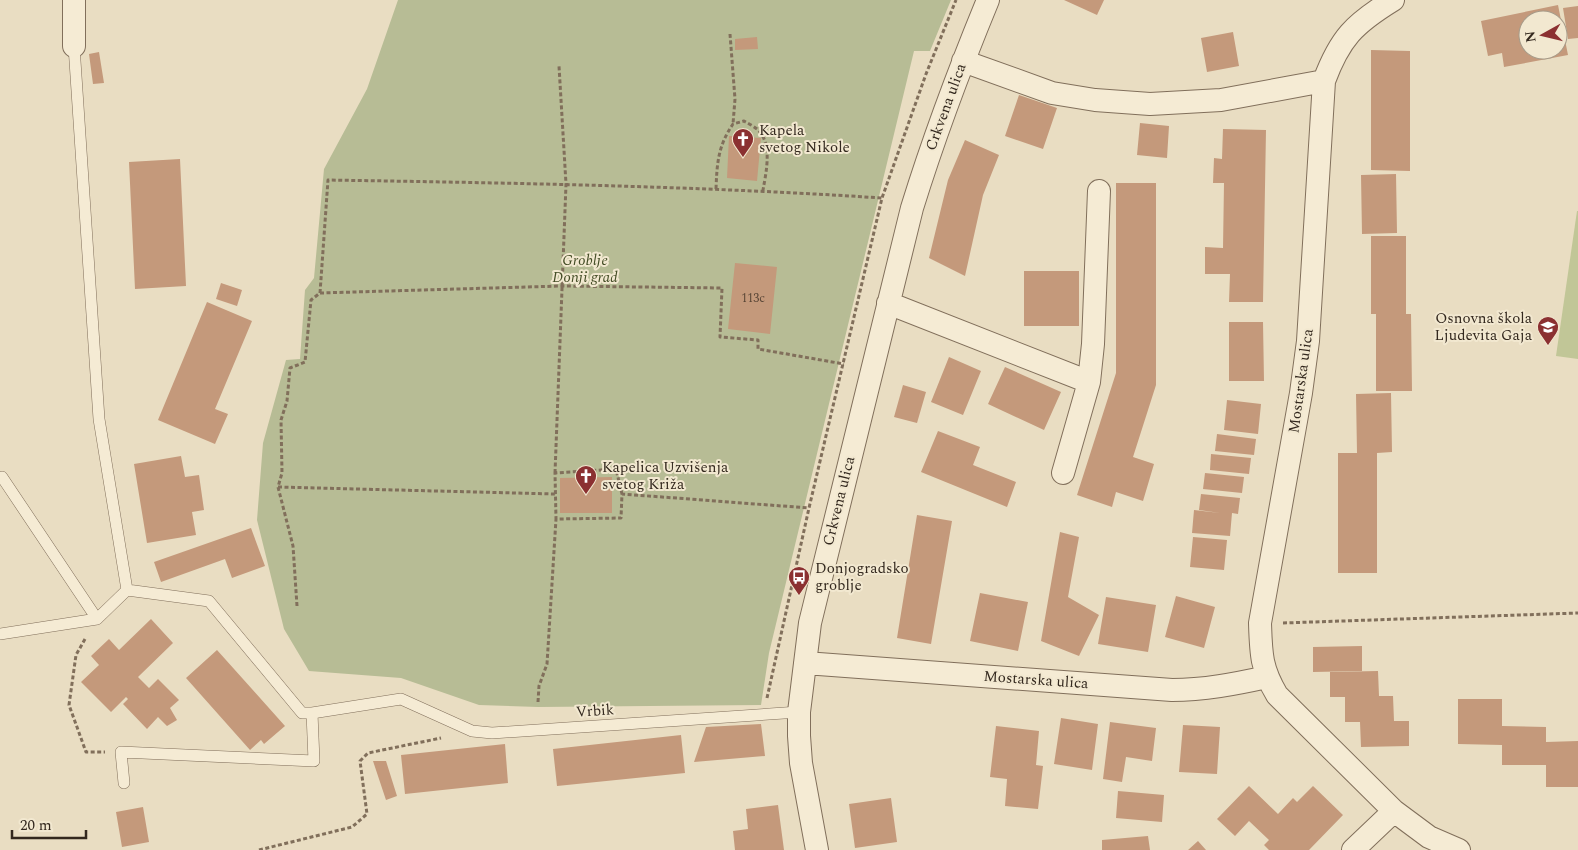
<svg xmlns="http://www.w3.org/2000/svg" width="1578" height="850" font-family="Spectral,serif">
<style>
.green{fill:#c1c697}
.cemetery{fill:#b7bc95}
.building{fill:#c4997b;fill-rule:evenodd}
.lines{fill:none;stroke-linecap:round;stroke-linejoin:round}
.lane-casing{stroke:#816f5b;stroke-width:12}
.street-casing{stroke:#816f5b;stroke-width:24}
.path{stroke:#816f5b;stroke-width:3;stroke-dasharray:4 2.5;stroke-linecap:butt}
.lane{stroke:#f5ebd4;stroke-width:11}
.street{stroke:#f5ebd4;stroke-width:22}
.labels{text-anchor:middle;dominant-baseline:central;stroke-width:4;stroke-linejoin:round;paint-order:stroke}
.number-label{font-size:12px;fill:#574435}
.street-label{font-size:15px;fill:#33281e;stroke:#f2e8d0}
.poi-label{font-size:15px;fill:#33281e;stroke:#f2e8d0;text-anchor:start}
.park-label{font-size:15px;font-style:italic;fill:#444d26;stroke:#f2e8d0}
</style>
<rect width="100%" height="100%" fill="#e9ddc2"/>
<path class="green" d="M1577 211H1578V359L1556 356Z"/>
<path class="cemetery" d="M398 0H951L930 51H914L769 653 761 705 538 707 479 705 401 678 309 671 284 629 257 520 263 443 286 360 300 359 305 290 314 278 324 169 367 89Z"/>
<path class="building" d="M1064 0H1104L1097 15Z
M1558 5 1568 55 1504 67 1502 53 1488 56 1481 21ZM1528 20H1558V50H1528Z
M1578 6V38L1568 39 1563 8Z
M1233 32 1239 66 1207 72 1201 38Z
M757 37 758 49 735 50V39Z
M1371 50 1410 51V171L1371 170Z
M99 52 104 83 93 84 89 54Z
M1019 95 1057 108 1043 149 1005 136Z
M1140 123 1169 126 1167 158 1137 155Z
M1223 129 1266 130 1263 302H1229L1230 274H1205V247L1223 248 1224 183H1213L1214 158 1222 159Z
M729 136 761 138 757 181 727 178Z
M965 140 999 155 983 195 965 276 929 258 948 180Z
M180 159 186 286 135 289 129 162Z
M1396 174 1397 233 1362 234 1361 175Z
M1116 183H1156V385L1133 457 1154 464 1143 501 1116 492 1112 507 1077 495 1116 373Z
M1371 236H1406V314H1411L1412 391H1376V314H1371Z
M735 263 777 267 770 334 728 329Z
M1024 271H1079V326H1024Z
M221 283 242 290 237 306 216 299Z
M207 302 252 321 215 409 228 414 215 444 158 420Z
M1229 322H1263L1264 381H1229Z
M949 357 981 371 963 415 931 402Z
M1005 367 1061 392 1044 430 988 404Z
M903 385 926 392 917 423 894 417Z
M1391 393 1392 452 1377 453V573H1338V453H1357L1356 394Z
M1227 400 1261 404 1258 434 1224 430Z
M938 431 980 447 973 465 1016 482 1007 507 921 472Z
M1217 434 1256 439 1254 455 1215 451Z
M1211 454 1251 458 1249 474 1210 470Z
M181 456 185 477 199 475 204 510 192 512 196 535 147 543 134 464Z
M1205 473 1244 477 1242 493 1203 489Z
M612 477V513H560V478Z
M1201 494 1240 498 1238 514 1232 513 1230 536 1192 533 1194 510 1220 513 1199 510Z
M917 515 952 521 931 644 897 638Z
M251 528 265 566 232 578 225 559 161 582 154 562Z
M1060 532 1079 537 1068 597 1099 615 1079 656 1041 641Z
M1193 537 1227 540 1224 570 1190 567Z
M980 593 1028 602 1018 651 970 641Z
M1176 596 1215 607 1204 648 1165 637Z
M1106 597 1156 605 1148 652 1098 644Z
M151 619 173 643 138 677 149 688 158 679 179 700 170 708 177 720 167 726 158 717 147 729 123 704 128 699 126 697 111 712 81 682 99 665 91 656 109 639 119 650Z
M1362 646V671L1313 672V647Z
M217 650 285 726 264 744 261 740 250 750 186 678Z
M1378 671 1379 696H1393L1394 721H1409V746L1361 747 1360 722H1345V697H1330V672Z
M1458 699H1502V726L1546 727V742L1578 741V787H1546V765H1502V745L1458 744Z
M1061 718 1098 724 1092 770 1054 764Z
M1110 722 1156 728 1152 761 1126 757 1122 782 1103 779Z
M761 724 765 756 694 762 706 727Z
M1183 725 1220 727 1217 774 1179 772Z
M996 726 1039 731 1036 765 1043 766 1038 809 1005 806 1007 779 990 777Z
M681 735 685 773 557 786 553 749Z
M505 744 508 783 405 794 401 755Z
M373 761H386L397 796 386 800Z
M1249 786 1278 814 1293 798 1297 802 1313 786 1343 815 1309 850H1269L1264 845 1269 840 1249 821 1235 836 1217 819Z
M1118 791 1164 795 1162 822 1116 818Z
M891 798 897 842 855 848 849 804Z
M778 805 784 850H735L733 831 748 829 746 809Z
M143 807 149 842 122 847 116 812Z
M1148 836 1150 850H1102V840Z
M1198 841 1206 850H1188Z"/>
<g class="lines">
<g class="lane-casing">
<path id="lane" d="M74 46 99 419 127 590 209 601 302 713H312L401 699 472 731 492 733 799 712
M2 477 97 619
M0 634 97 619 127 590
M124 783 121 752 314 761 312 713"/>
</g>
<g class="street-casing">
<path id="street" d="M74 0V46
M1393 0C1354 24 1340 38 1324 81L1308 341 1301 393 1260 623C1261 654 1261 668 1277 695L1394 811 1429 837 1459 850
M963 61 1052 93 1095 100 1150 104 1221 100 1324 81
M888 303 1089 382
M1063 473 1089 382 1093 344 1099 191
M805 663 1172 690C1204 690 1235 684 1267 677
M817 850 801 763 799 736V712L810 623 912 208C934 137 960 68 988 0
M1353 850 1394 811"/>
</g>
<path class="path" d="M730 34 735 99 733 124
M716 189C717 163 718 146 733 124L744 121C749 124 756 127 760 132 772 147 766 173 763 190
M320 293 561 286 722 288 720 337 758 340V349L844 364
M555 473 566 184 559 66
M278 487 555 494
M622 494 616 469 555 473 556 519 621 518 622 494 809 508
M297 606 293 546 278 487 282 473 281 420 287 401 290 368 305 362 311 300 320 293 328 180C513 183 697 186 882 198
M1283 623 1578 613
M85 639 76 655 69 705 86 752H105
M767 698 809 508 882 198 926 74 956 0
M538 702 539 686 547 664 556 519
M259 850 352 827 367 814 360 761 368 753 441 738"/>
<use href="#lane" class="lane"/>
<use href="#street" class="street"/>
</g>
<defs>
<g id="church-pin" transform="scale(1.125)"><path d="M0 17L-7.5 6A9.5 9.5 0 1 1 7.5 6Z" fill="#8b3031" stroke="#f2e8d0"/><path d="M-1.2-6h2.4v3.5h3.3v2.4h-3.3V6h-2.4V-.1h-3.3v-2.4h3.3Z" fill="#fff"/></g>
<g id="school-pin" transform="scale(1.125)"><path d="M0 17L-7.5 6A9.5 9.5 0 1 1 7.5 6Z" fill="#8b3031" stroke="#f2e8d0"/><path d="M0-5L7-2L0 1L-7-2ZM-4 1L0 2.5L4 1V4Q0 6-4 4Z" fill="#fff"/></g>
<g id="bus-pin" transform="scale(1.125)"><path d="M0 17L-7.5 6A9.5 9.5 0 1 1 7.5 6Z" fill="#8b3031" stroke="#f2e8d0"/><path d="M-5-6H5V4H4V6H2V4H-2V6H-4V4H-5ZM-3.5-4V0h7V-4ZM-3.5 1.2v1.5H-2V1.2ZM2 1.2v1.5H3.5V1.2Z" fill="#fff"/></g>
</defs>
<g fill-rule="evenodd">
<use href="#church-pin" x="743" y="139"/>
<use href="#school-pin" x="1548" y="327"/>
<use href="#church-pin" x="586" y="476"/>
<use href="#bus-pin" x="799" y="577"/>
</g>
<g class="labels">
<g class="number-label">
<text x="753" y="298">113c</text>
</g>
<g class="street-label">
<text transform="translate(946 107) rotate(-70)">Crkvena ulica</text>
<text transform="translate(1301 381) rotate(-82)">Mostarska ulica</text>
<text transform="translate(839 501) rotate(-76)">Crkvena ulica</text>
<text transform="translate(1036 680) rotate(4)">Mostarska ulica</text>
<text transform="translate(595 711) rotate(-4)">Vrbik</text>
</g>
<g class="poi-label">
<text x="759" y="130">Kapela<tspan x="759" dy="17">svetog Nikole</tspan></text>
<text x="1532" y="318" text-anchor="end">Osnovna škola<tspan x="1532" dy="17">Ljudevita Gaja</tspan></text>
<text x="602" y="467">Kapelica Uzvišenja<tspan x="602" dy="17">svetog Križa</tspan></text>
<text x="815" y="568">Donjogradsko<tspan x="815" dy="17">groblje</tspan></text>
</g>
<g class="park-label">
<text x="585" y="260">Groblje<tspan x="585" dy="17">Donji grad</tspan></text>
</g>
</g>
<g transform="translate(1543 35) rotate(262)"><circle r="24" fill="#f2e8d0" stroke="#a69b89"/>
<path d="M0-4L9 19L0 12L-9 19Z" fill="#8b3031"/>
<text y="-8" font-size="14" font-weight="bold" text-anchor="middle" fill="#33281e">N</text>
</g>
<path d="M12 830v8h74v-8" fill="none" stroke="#33281e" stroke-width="2.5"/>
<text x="20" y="830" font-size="15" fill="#33281e" stroke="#f2e8d0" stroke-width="4" paint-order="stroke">20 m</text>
</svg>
